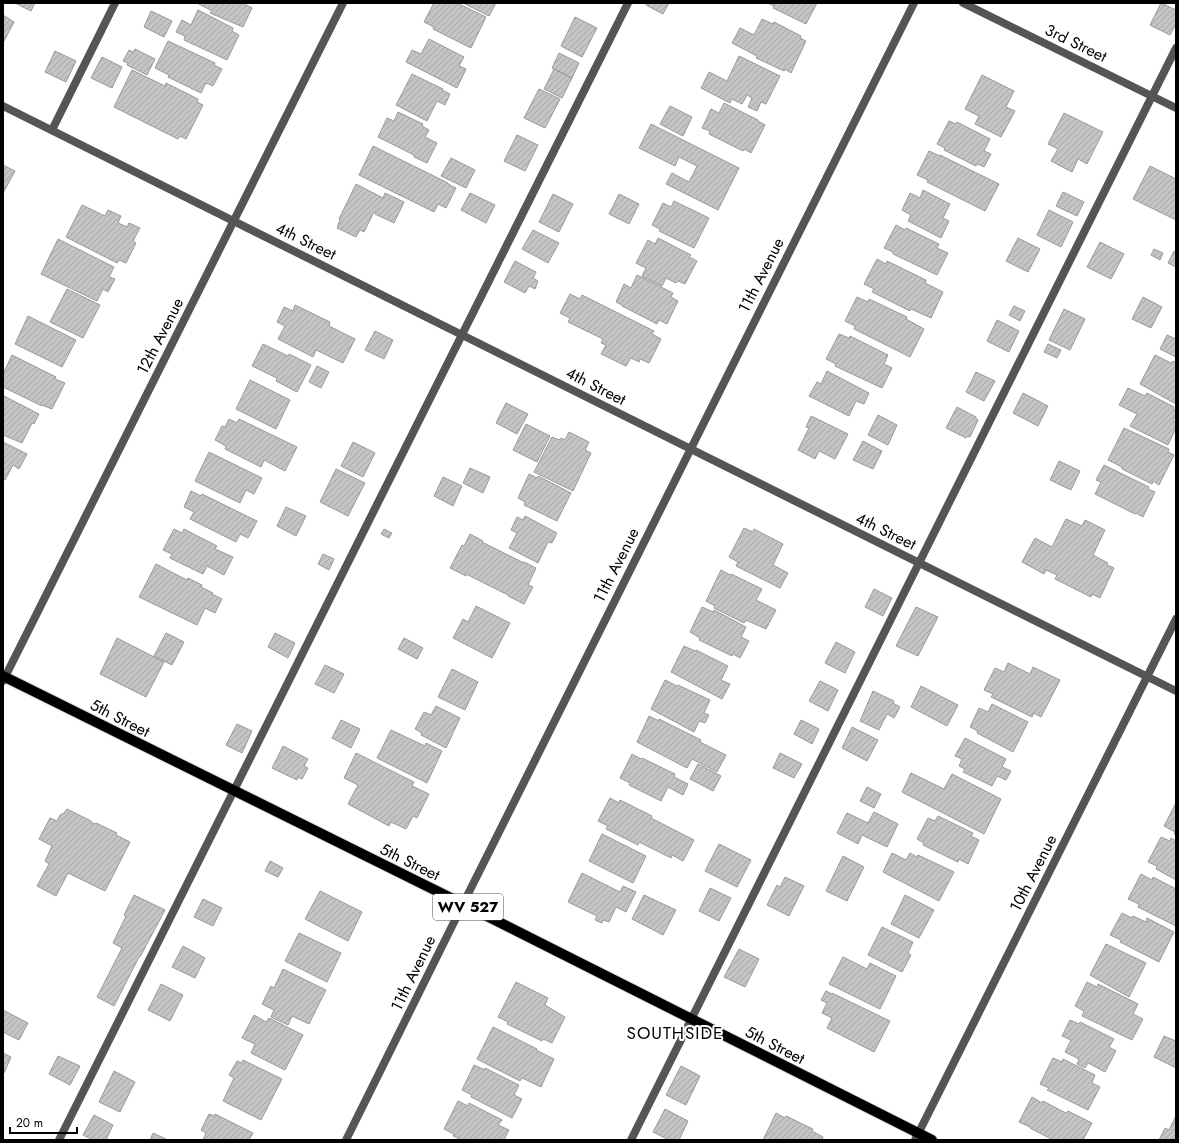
<svg xmlns="http://www.w3.org/2000/svg" width="1179" height="1143" font-family="Jost,sans-serif">
<style>
.building{fill:url(#building-hatch);stroke:#999}
.lines{fill:none;stroke-linecap:round;stroke-linejoin:round}
.primary-casing{stroke:#dbdbdb;stroke-width:12}
.service{stroke:#555;stroke-width:8}
.minor{stroke:#555;stroke-width:8}
.primary{stroke:#000;stroke-width:10}
.labels{text-anchor:middle;dominant-baseline:central;stroke-width:4;stroke-linejoin:round;paint-order:stroke}
.shield{fill:#fff;stroke:#4c4c4c;stroke-width:1}
.shield-label{font-size:15px;font-weight:bold;fill:#000}
.street-label{font-size:16px;fill:#000;stroke:#fff}
.neighbourhood-label{font-size:17px;letter-spacing:1px;fill:#000;stroke:#fff}
</style>
<defs>
<pattern id="building-hatch" width="6" height="6" patternUnits="userSpaceOnUse"><rect width="6" height="6" fill="#c4c4c4"/><path d="M-1 1l2-2M0 6l6-6M5 7l2-2" fill="none" stroke="#a7a7a7"/></pattern>
</defs>
<rect width="100%" height="100%" fill="#fff"/>
<path class="building" d="M15 3H35L31 11Z
M197 3H244V4L252 8 243 27 210 13 212 11Z
M434 3H457L486 17 471 48 433 29 434 27 424 22Z
M463 3H496L489 16Z
M647 3H669L663 14 646 5Z
M768 3H817L806 24 773 8 774 6Z
M1161 3 1176 10V24L1170 35 1150 25Z
M198 10 233 28 232 31 239 35 227 60 184 40 185 36 176 32 182 20 191 25Z
M151 11 172 21 164 37 144 27Z
M3 15 14 22 3 43Z
M575 17 597 28 582 57 561 46Z
M762 19 773 24 774 22 801 36 800 38 806 41 791 73 785 69 784 71 756 58 757 56 732 43 740 28 754 35Z
M429 39 464 57 459 66 466 69 457 88 406 62 412 50 421 54Z
M168 41 215 63 214 65 222 69 213 86 206 83 201 93 168 77 169 75 155 68Z
M135 49 155 59 147 75 127 65 128 63 123 61 129 50 133 52Z
M55 51 76 61 66 82 45 72Z
M559 53 579 63 572 78 552 68Z
M739 56 780 76 766 104 761 102 757 111 748 107 752 98 747 95 742 104 732 99 730 103 701 88 709 72 727 81Z
M102 57 122 67 112 88 91 78Z
M554 69 572 78 562 98 544 89Z
M132 70 165 86 166 83 198 99 197 102 203 105 186 139 180 136 178 139 114 107Z
M412 74 443 89 442 90 450 94 445 105 437 101 427 121 396 105Z
M982 75 1014 91 1006 107 1015 111 1001 137 975 124 979 116 965 109Z
M539 89 560 99 545 128 524 118Z
M724 103 758 120V121L765 125 751 153 744 149 743 151 709 134 710 131 702 128 711 109 719 113Z
M670 106 692 117 683 136 660 124Z
M398 112 423 124 422 126 429 130 425 137 437 143 427 163 414 157V155L378 137 387 118 394 121Z
M1064 113 1103 132 1087 164 1078 159 1072 172 1051 161 1058 149 1048 144Z
M949 121 956 124 957 122 990 139 984 151 991 154 984 167 978 164 976 166 944 150 945 148 937 144Z
M651 124 739 168 718 210 666 184 672 173 689 182 697 166 679 157 675 166 639 148Z
M517 135 538 145 525 171 504 161Z
M373 146 448 183V184L456 188 446 208 438 204 434 212 359 175Z
M929 151 940 156V155L999 184 985 211 927 182 928 180 917 175Z
M451 158 475 170 466 188 441 176Z
M3 165 15 171 3 193Z
M1150 166 1176 179V220L1133 199Z
M356 184 383 198 385 193 404 202 394 223 375 214 376 212H374L364 232 360 230 356 237 337 228 340 220 339 219Z
M923 190 950 204 943 218 949 221 941 238 908 221 911 215 902 210 910 193 920 198Z
M1063 192 1084 202 1077 216 1056 206Z
M470 193 495 205 486 223 461 210Z
M553 194 573 204 559 232 539 222Z
M619 194 639 204 629 224 609 214Z
M674 201 709 218 694 248 659 231 660 229 652 225 663 203 671 207Z
M82 205 105 216 108 210 121 216 118 223 127 227 129 223 140 228 133 241 136 243 126 263 119 260 117 263 66 237Z
M1049 210 1073 222 1061 247 1037 235Z
M896 225 905 230 906 228 939 244 937 248 948 253 937 275 893 254V252L884 248Z
M533 230 559 243 548 263 522 249Z
M658 238 691 255 689 257 697 261 685 284 678 281 676 283 666 278 662 286 642 276 646 268 636 263 648 240 655 244Z
M1018 238 1040 249 1028 272 1006 261Z
M58 239 114 267 109 277 115 279 108 292 103 289 97 301 41 274Z
M1100 242 1124 254 1111 279 1087 267Z
M1154 249 1163 253 1160 260 1151 255Z
M1174 251 1176 252V267L1168 263Z
M877 259 886 264 887 261 926 280 925 283 943 292 931 318 911 309 910 311 872 292 874 289 864 284Z
M515 261 536 272 533 278 538 281 535 289 529 286 525 293 504 282Z
M637 275 673 293 671 297 678 301 667 324 659 320 657 324 622 306V305L616 302 624 284 631 288Z
M67 289 100 305 83 338 50 322Z
M570 294 580 299 582 295 654 331 652 334 661 339 649 363 640 359 639 362 631 358 626 366 601 354 606 345 601 343 603 339 568 322 570 318 560 313Z
M857 297 868 302 869 299 907 317 906 319 924 329 910 357 854 329 855 326 845 321Z
M1143 297 1162 307 1151 328 1132 319Z
M295 305 330 322 329 326 355 339 343 363 316 350 313 357 278 339 285 326 277 322 284 307 293 311Z
M1014 306 1025 311 1020 321 1009 315Z
M1064 309 1085 319 1070 350 1049 340Z
M28 316 76 340 62 367 15 344Z
M997 320 1019 331 1009 352 987 341Z
M375 331 393 340 384 359 365 350Z
M839 334 849 338 850 336 888 355 884 364 892 368 882 388 835 366 836 364 826 359Z
M1167 335 1176 339V357L1160 349Z
M263 344 288 356 289 354 311 365 297 392 276 381 277 378 252 366Z
M1048 344 1061 350 1057 358 1044 352Z
M12 355 56 377 55 379 65 383 52 409 42 405V406L3 387V374Z
M1155 355 1171 363 1173 361 1176 363V404L1140 384Z
M317 366 329 372 321 388 309 382Z
M827 371 869 393 864 404 856 401 849 416 809 396 817 382 821 384Z
M976 372 995 381 984 401 966 392Z
M250 380 290 400 276 429 236 409Z
M1128 388 1145 396 1147 393 1174 407 1173 409 1176 411V415L1173 421 1176 423V428L1168 445 1130 426 1137 414 1119 405Z
M1023 393 1048 406 1038 426 1013 413Z
M4 396 39 414 34 424 32 423 22 443 3 435V398Z
M506 403 528 414 517 434 496 423Z
M957 407 976 417V419L978 420 970 437 967 436 966 438 946 428Z
M878 415 897 425 888 445 868 435Z
M811 416 848 434 835 459 819 451 815 459 798 450 809 428 806 427Z
M229 419 237 423 239 419 297 447 285 471 264 460 261 467 225 449 226 446 215 440 222 426 225 427Z
M526 424 550 436 537 462 513 450Z
M1124 428 1169 449 1168 452 1174 455 1159 485 1153 481 1152 484 1122 469V467L1108 460Z
M569 432 589 442 585 450 591 453 573 491 534 472 552 437 559 440 561 438 565 440Z
M863 441 882 451 873 469 853 460Z
M3 442 27 454 19 469 13 465 5 480 3 479Z
M353 442 375 453 363 477 341 466Z
M209 452 262 478 254 494 246 490 240 503 195 481Z
M1059 461 1080 471 1071 490 1050 480Z
M1104 465 1149 487 1148 489 1155 492 1143 517 1136 513 1135 514 1095 494 1101 482 1096 480Z
M470 468 490 477 483 493 463 483Z
M336 469 365 483 348 516 320 502Z
M529 474 537 478 538 476 571 493 557 521 524 505 525 502 518 498Z
M443 477 462 486 453 506 434 496Z
M191 491 201 496 202 494 257 521 248 538 240 534 236 542 190 519 194 512 184 507Z
M286 507 306 516 296 536 277 526Z
M525 516 557 533 552 543 548 542 538 563 509 548 517 533 511 530 517 517 523 520Z
M1066 519 1082 526 1085 520 1105 530 1093 555 1108 563 1107 565 1114 568 1100 598 1092 594 1091 597 1055 579 1057 575 1046 570 1044 574 1022 562 1035 538 1052 547Z
M744 528 753 532 754 529 783 544 773 565 788 573 780 588 736 566 738 562 729 557Z
M174 529 182 533 184 529 217 546 215 549 233 557 224 575 207 566 203 574 170 558 172 554 163 550Z
M384 529 392 533 389 538 381 534Z
M470 534 483 541 482 542 524 563V562L536 568 528 585 533 587 524 604 508 596V595L466 574V576L450 568 462 545 464 546Z
M323 554 334 559 329 570 318 564Z
M156 564 187 580 188 578 202 585 201 587 213 593 212 594 222 599 215 613 205 608 197 625 139 597Z
M721 570 730 575 731 574 762 589 756 600 776 610 766 629 746 620 744 623 714 608 715 606 706 601Z
M874 589 892 598 883 616 865 607Z
M476 606 510 623 492 658 453 638 463 619 468 622Z
M702 607 713 612 714 610 746 627 741 637 749 641 740 658 733 654 732 656 699 640 700 638 690 632Z
M916 607 938 617 918 656 896 646Z
M166 633 184 642 172 665 154 656Z
M275 633 295 643 288 658 268 647Z
M117 638 164 662 146 697 100 674Z
M404 638 423 648 417 659 398 649Z
M836 642 855 652 845 673 825 663Z
M684 646 695 651 696 650 728 666 721 680 730 684 722 699 671 672Z
M1008 663 1030 674 1033 667 1060 680 1041 717 1034 713 1032 717 991 697 993 694 984 690 995 668 1004 672Z
M325 665 344 674 334 693 315 684Z
M452 669 478 682 465 710 438 697Z
M665 680 677 686 678 685 710 700 704 713 709 715 705 723 699 721 694 732 651 709Z
M820 681 838 690 828 711 809 701Z
M921 686 958 705 947 726 911 707Z
M873 691 894 701 893 703 900 707 894 718 887 714 879 730 860 721Z
M992 704 1028 722 1013 752 977 733 978 731 970 727 979 708 988 712Z
M436 706 460 718 446 748 421 735 422 733 415 729 424 712 431 715Z
M649 716 659 721V719L701 740 700 742 726 755 717 772 692 759 687 768 637 742Z
M341 720 360 729 351 748 332 738Z
M801 720 819 729 812 744 794 734Z
M237 724 252 731 242 753 226 745Z
M852 727 878 740 867 761 842 748Z
M391 730 425 746 426 743 442 751 427 783 377 758Z
M965 738 1006 759 1002 767 1011 771 1006 780 997 776 992 786 963 772 965 769 959 766 962 759 955 756Z
M283 746 308 759 304 766 308 768 302 779 298 777 297 780 272 768Z
M356 753 414 782 412 786 429 794 417 818 413 816 406 829 391 822 389 826 348 804 358 785 344 778Z
M780 753 802 764 794 778 773 768Z
M632 754 641 759 642 758 675 774 674 777 688 784 683 795 668 787 661 801 629 785 630 783 620 778Z
M698 764 721 776 713 791 690 779Z
M911 773 944 789 952 774 1001 799 984 834 902 792Z
M867 787 881 794 874 808 860 801Z
M610 798 619 803 620 800 652 816 651 818 694 840 683 861 672 855 671 858 639 842 638 845 606 829 608 826 598 821Z
M1176 803V835L1174 834 1175 832 1164 826Z
M67 809 91 821V822L95 824 96 823 117 833 116 835 130 842 105 891 68 873 56 896 37 886 49 864 45 861 52 846 39 839 50 818 57 821 60 815 64 813Z
M874 812 898 824 887 847 862 835 858 844 837 833 847 813 868 823Z
M938 816 973 833 971 836 979 840 968 864 959 859 958 862 923 845 924 843 917 839 928 818 935 821Z
M602 834 646 856 633 883 589 861Z
M1161 837 1170 841 1171 838 1176 841V880L1156 869 1157 866 1148 862Z
M719 844 751 860 737 887 705 871Z
M892 853 906 860 910 853 917 857 918 855 954 872 939 901 883 872Z
M843 856 864 867 847 901 826 891Z
M270 861 283 868 278 877 265 871Z
M582 873 620 892 623 886 636 892 626 912 616 907 609 922 603 920 602 923 595 920 597 916 568 902Z
M1141 874 1152 880 1153 877 1176 889V926L1138 907 1139 904 1128 899Z
M785 877 804 886 789 916 767 905 777 885 780 887Z
M710 888 731 898 719 921 699 911Z
M320 891 362 912 348 941 305 919Z
M134 895 165 910 140 957H139L114 1006 97 997 122 948 113 943 126 916 124 915Z
M644 895 676 910 663 935 632 919Z
M905 895 934 910 919 938 891 924Z
M203 899 222 908 213 926 194 917Z
M1122 913 1132 918 1133 916 1146 922 1147 918 1174 932 1159 962 1120 942 1121 940 1110 935Z
M882 927 913 942 908 953 911 955 902 972 868 955Z
M299 933 341 953 327 982 285 961Z
M1106 944 1146 963 1129 997 1090 975Z
M183 946 205 958 195 978 172 967Z
M739 949 759 959 745 987 724 977Z
M843 957 867 969 870 963 896 976 880 1009 829 984Z
M283 969 326 990 309 1024 292 1016 288 1025 271 1017 274 1010 262 1004 271 986 274 988Z
M516 982 548 998 545 1005 565 1017 552 1043 543 1039 542 1041 507 1024 508 1022 498 1017Z
M1087 982 1097 987 1098 984 1138 1004 1133 1014 1143 1019 1132 1040 1082 1016 1084 1011 1075 1006Z
M161 984 183 995 170 1021 148 1010Z
M826 991 832 994V993L890 1021 874 1052 827 1028 832 1018 822 1013 827 1003 821 1000Z
M3 1010 28 1023 19 1040 3 1032Z
M254 1015 266 1022 269 1018 303 1035 285 1070 251 1053 255 1044 242 1038Z
M1070 1020 1079 1024 1080 1022 1114 1039 1109 1047 1116 1051 1105 1072 1088 1063 1085 1068 1077 1064 1079 1059 1065 1052 1071 1040 1062 1036Z
M493 1027 537 1049 536 1050 554 1059 541 1087 522 1078 520 1081 477 1059Z
M1164 1036 1176 1041V1068L1154 1057Z
M3 1053 11 1057 4 1073 3 1072Z
M58 1056 80 1066 70 1085 49 1074Z
M1053 1058 1062 1062 1063 1059 1095 1075 1092 1083 1100 1087 1088 1110 1047 1090 1049 1088 1040 1084Z
M243 1060 282 1079 261 1120 223 1101 234 1078 229 1075 237 1061 242 1063Z
M474 1065 485 1070V1068L519 1085 514 1095 522 1099 512 1118 471 1097 472 1095 462 1090Z
M681 1066 700 1076 686 1105 666 1095Z
M114 1071 135 1082 120 1112 99 1102Z
M1032 1097 1042 1103 1043 1101 1066 1113 1068 1111 1092 1123 1083 1140H1053L1030 1128V1127L1019 1122Z
M458 1101 468 1106 469 1103 502 1120 498 1125 509 1130 504 1140H462L453 1136 454 1134 444 1129Z
M665 1109 688 1121 679 1140H669L653 1132Z
M776 1113 785 1118 786 1116 813 1129 812 1131 823 1137 822 1140H763Z
M209 1114 214 1116 215 1114 253 1133 249 1140H203L206 1133 201 1130Z
M94 1115 113 1125 106 1140H93L83 1135Z
M1176 1116V1140H1159L1165 1128 1169 1130Z
M153 1133 168 1140H150Z"/>
<g class="lines">
<g class="primary-casing">
<path id="primary" d="M3 676 463 904 932 1140"/>
</g>
<path class="service" d="M52 130 115 3
M59 1140 628 3
M631 1140 1176 48"/>
<path class="minor" d="M963 3 1176 108
M3 106 1176 691
M3 681 343 3
M346 1140 463 904 914 3
M915 1140 1176 619"/>
<use href="#primary" class="primary"/>
</g>
<g class="labels">
<rect class="shield" x="433" y="894" width="70" height="26" rx="3"/>
<g class="shield-label">
<text x="468" y="907">WV 527</text>
</g>
<g class="street-label">
<text transform="translate(1076 43) rotate(26)">3rd Street</text>
<text transform="translate(306 241) rotate(26)">4th Street</text>
<text transform="translate(761 275) rotate(-63)">11th Avenue</text>
<text transform="translate(160 336) rotate(-63)">12th Avenue</text>
<text transform="translate(596 386) rotate(27)">4th Street</text>
<text transform="translate(886 531) rotate(26)">4th Street</text>
<text transform="translate(616 565) rotate(-63)">11th Avenue</text>
<text transform="translate(120 718) rotate(27)">5th Street</text>
<text transform="translate(410 862) rotate(26)">5th Street</text>
<text transform="translate(1033 873) rotate(-63)">10th Avenue</text>
<text transform="translate(413 973) rotate(-64)">11th Avenue</text>
<text transform="translate(775 1045) rotate(27)">5th Street</text>
</g>
<g class="neighbourhood-label">
<text x="675" y="1033">SOUTHSIDE</text>
</g>
</g>
<rect width="1179" height="1143" fill="none" stroke="#000000" stroke-width="8"/>
<path d="M10 1127v6h67v-6" fill="none" stroke="#000000" stroke-width="2"/>
<text x="16" y="1127" font-size="12" fill="#000000" stroke="#ffffff" stroke-width="3" paint-order="stroke">20 m</text>
</svg>
